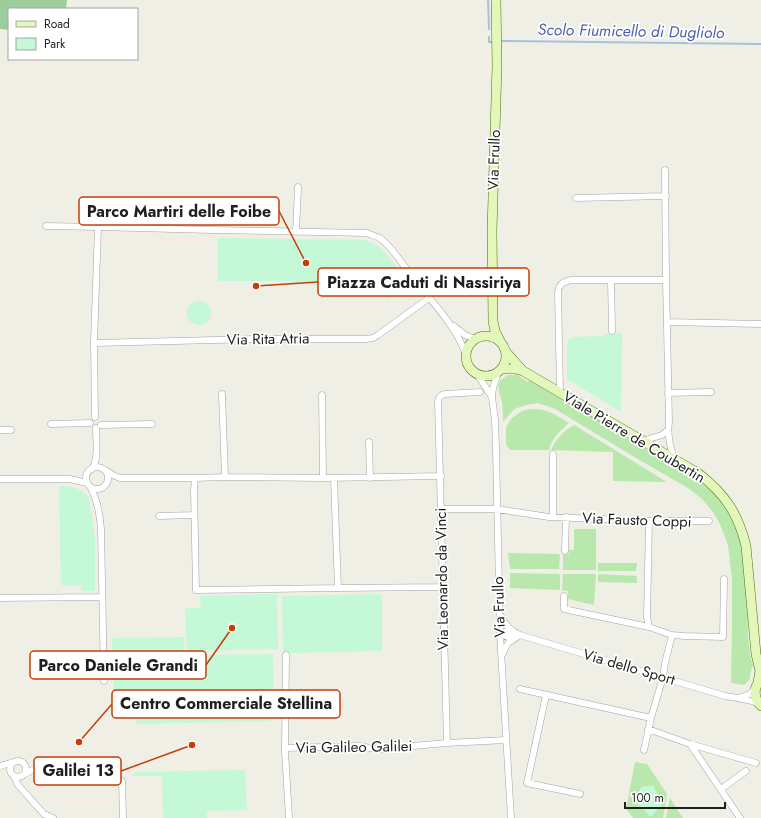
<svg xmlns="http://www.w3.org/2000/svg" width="761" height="818" font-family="Jost,sans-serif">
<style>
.grass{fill:#b9e8ad}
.forest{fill:#9ccd9b}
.park{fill:#c4f8d7}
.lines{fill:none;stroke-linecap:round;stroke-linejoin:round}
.stream{stroke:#a7c1db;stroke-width:2}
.street-casing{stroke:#a3a3a3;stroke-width:7}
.secondary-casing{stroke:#497309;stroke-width:10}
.street{stroke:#fff;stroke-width:6}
.secondary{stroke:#e3f7bb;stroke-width:9}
.labels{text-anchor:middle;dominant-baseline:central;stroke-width:3.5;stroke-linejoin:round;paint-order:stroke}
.street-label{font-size:15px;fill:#1f1f1f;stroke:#fff}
.water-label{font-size:16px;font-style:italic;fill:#4e62ab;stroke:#fff}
.leader{fill:none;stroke:#c63e07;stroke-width:1.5}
.callout-dot{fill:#c63e07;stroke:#fff;stroke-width:1.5}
.callout{fill:#fff;stroke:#c63e07;stroke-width:1.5}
.callout-label{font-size:16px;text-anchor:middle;font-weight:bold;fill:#1f1f1f}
</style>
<rect width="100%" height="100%" fill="#efefe5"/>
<path class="grass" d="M508 375H517L528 382 529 380 692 476 715 494 726 508 736 524 743 550 747 599 748 636 750 656 753 665 750 675V679L744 685 731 683 732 628V579L728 545 720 524 713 512 702 499 688 488 636 458 555 409 538 403 526 405 514 409 503 422C503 415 503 409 502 402 499 389 493 383 508 375Z
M530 409C549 409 554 414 569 423 561 430 551 439 549 450H510L506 445V427L512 418 522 411Z
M574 425 667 482 613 481V452L551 450C557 438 562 432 574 425Z
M574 529H596V570H563V555L569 554 568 550H574Z
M508 553 560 554 559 569H510Z
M598 563H637L636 571H598Z
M510 573 560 574V590L510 588Z
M563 574H596L594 605 568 599V591L562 590Z
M598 574 637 576V583L598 582Z
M635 762 647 764 667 794 663 818H633L626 809Z
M670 798 683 818H666Z"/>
<path class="forest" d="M0 0H67L66 9H9V30L0 29Z"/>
<path class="park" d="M218 238 366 240 380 247 407 279 387 299 378 287 335 284 321 286 290 281H218Z
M187 313a12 12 0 1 1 24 0a12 12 0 1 1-24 0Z
M622 333 621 412 567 379V344L569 339 574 337 604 336 606 334Z
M59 486C72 486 80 488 89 497L95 538V591H81V586L61 585Z
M277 594 278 649 187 651 185 608H201L200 596Z
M382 594V651L289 653 283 651 282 596Z
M184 637 185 655 273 654 274 721 136 724 135 699H114L112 638Z
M245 770 247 810 206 811 207 818H163L162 776H132L134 773 141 772Z
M653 785 662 805 651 817 636 803 641 787Z"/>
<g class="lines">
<path class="stream" d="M488 0 489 29
M489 37V42H492
M502 41 761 44"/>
<g class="street-casing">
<path id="street" d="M665 170 666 280 669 422C667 435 670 447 674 459
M576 198 666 196
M46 226 98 227 94 343 95 417
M98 227 211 230 367 233C371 235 377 236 381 239 394 249 404 267 414 279 433 303 456 326 466 355
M296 232 298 187
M611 280 612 331
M667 322 761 324
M454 326 465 335 475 339
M94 343 256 339H366L373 338 378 335 429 298
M498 372 493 388 492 397 495 420 496 448 500 634 511 818
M477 374 492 397
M560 393 558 292C559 284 563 282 571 280H666
M668 393 711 392
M222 394 225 477
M322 395 323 478
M51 424 90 423
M101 425 152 424
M0 430H11
M642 441 662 435 668 430
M369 442 370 478
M86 478a11 11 0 1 1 22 0a11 11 0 1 1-22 0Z
M92 469C99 458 96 441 96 428
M105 470 113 475 120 478H195
M334 478 338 588 196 590 194 490 195 478 225 477 323 478C362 477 401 477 441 476
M0 479H70L87 483
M91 488C97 500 100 515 101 529L104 681
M441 509H497L549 517 649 521H709
M159 516 194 515
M553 517V454
M649 521 647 617 649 627 672 635 685 636 723 637 724 579
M565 551 566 517
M338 588 442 587
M564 596V609L649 627
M0 598 102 597
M501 616C505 625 511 631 520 635L508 643 502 655
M515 632C509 631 505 631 500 634L508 637H516
M520 635 725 696 738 698
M286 655 285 751 289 818
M755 688 750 694 738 698 752 701 759 704
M520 689 651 718
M546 695 527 783 580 794
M648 729 690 744 756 763
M447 743C443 629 442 515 438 401 439 396 441 395 445 394L480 392
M690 744 740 818
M285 748 359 746 376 749H391L402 747 447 743 506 740
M644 750 651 718 663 677 665 663 672 635
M10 769a8 8 0 1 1 16 0a8 8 0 1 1-16 0Z
M0 766 14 762
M25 774 38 767
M14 776 18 785 44 814 53 818
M122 781 123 818
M721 789 746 771"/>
</g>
<g class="secondary-casing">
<path id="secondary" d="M496 0 497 66 492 230 493 321 495 331 500 341
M466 356a20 20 0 1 1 40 0a20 20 0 1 1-40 0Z
M506 352 523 371
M501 369H515L523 371 698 473C725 494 738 513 746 546L756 654 760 671 758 682
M761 679C753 688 753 697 761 706"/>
</g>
<use href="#street" class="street"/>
<use href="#secondary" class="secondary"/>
</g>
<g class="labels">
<g class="street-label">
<text transform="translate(494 160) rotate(-88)">Via Frullo</text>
<text transform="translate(268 339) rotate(-1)">Via Rita Atria</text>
<text transform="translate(634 437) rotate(31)">Viale Pierre de Coubertin</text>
<text transform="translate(637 520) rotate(2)">Via Fausto Coppi</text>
<text transform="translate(442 579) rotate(-91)">Via Leonardo da Vinci</text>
<text transform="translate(499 607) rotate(-92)">Via Frullo</text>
<text transform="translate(629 667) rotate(16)">Via dello Sport</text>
<text transform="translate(354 747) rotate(-1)">Via Galileo Galilei</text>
</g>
<g class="water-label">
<text transform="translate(631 31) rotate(1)">Scolo Fiumicello di Dugliolo</text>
</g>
</g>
<path class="leader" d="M306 263L279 211M256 286L318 282M232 628L206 665M79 742L112 704M192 745L121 771"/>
<g class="callout-dot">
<circle cx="306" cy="263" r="4"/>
<circle cx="256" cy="286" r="4"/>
<circle cx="232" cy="628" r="4"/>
<circle cx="79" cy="742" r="4"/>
<circle cx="192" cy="745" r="4"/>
</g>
<g class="callout">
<rect x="79" y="197" width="200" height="28" rx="4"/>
<rect x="318" y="268" width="211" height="28" rx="4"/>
<rect x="30" y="651" width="176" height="28" rx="4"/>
<rect x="112" y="690" width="228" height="28" rx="4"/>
<rect x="34" y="757" width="87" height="28" rx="4"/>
</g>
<g class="callout-label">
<text x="179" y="217">Parco Martiri delle Foibe</text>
<text x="424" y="288">Piazza Caduti di Nassiriya</text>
<text x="118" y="671">Parco Daniele Grandi</text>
<text x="226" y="709">Centro Commerciale Stellina</text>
<text x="78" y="776">Galilei 13</text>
</g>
<rect x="8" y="8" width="130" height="52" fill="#ffffff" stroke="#a5a5a5"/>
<rect x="16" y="21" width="20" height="6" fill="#e3f7bb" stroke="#a5a5a5"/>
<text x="44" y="28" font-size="12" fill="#1f1f1f">Road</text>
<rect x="16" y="38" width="20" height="12" fill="#c4f8d7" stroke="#a5a5a5"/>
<text x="44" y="48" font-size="12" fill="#1f1f1f">Park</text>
<path d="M625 802v6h100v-6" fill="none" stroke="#1f1f1f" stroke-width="2"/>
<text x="631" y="802" font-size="12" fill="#1f1f1f" stroke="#ffffff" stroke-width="3" paint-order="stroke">100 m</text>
</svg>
